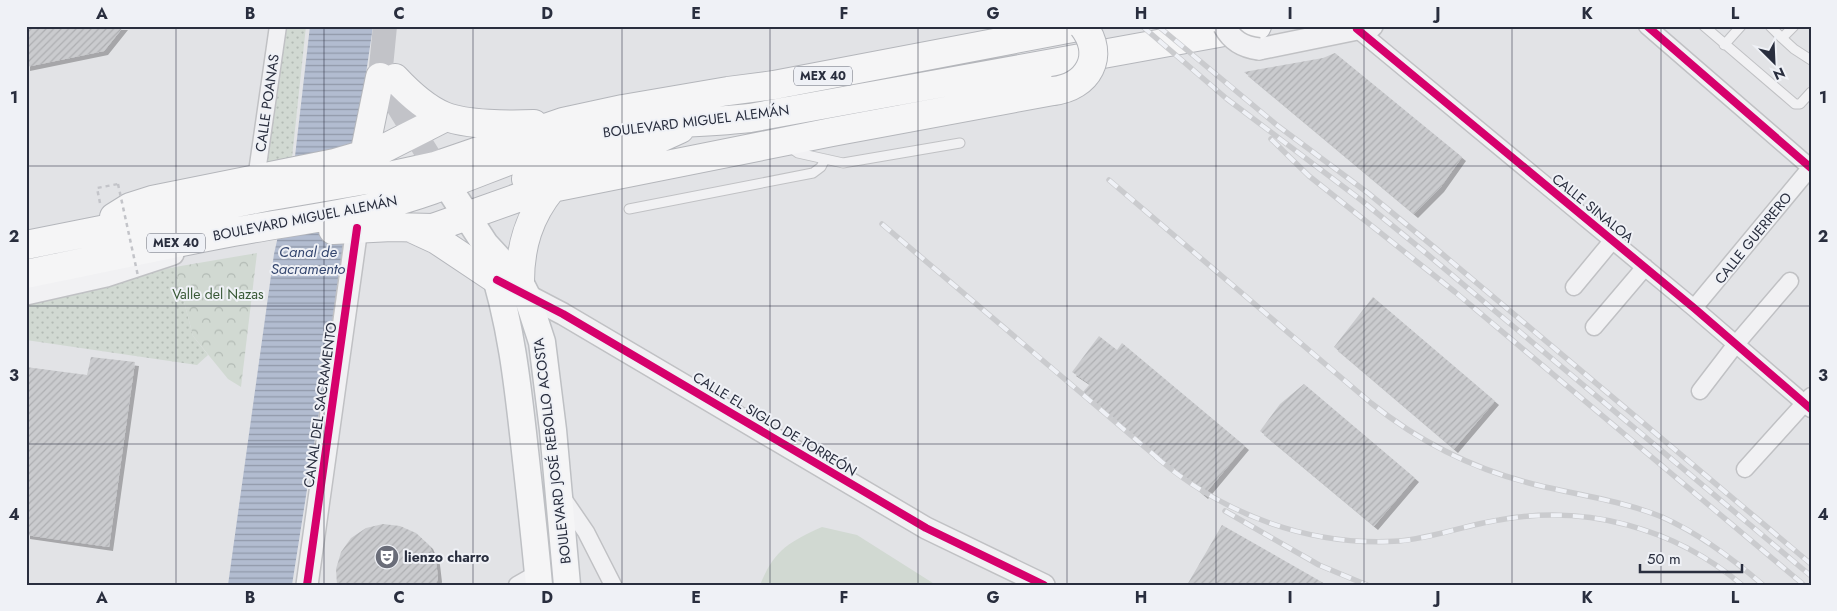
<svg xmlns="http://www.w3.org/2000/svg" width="1837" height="611" font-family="Jost,sans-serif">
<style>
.grass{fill:url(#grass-dots)}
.park{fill:url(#park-crowns)}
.pitch{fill:#d1d9d2}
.water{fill:url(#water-rules)}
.building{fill:url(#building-hatch);filter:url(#shadow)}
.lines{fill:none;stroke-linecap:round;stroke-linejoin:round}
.service-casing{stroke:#c0c1c4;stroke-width:11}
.minor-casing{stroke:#c0c1c4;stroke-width:19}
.tertiary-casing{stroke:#c0c1c4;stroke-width:24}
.primary-casing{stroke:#bec0c4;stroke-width:29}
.trunk-casing{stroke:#b4b6bb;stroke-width:30}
.path{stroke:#c3c4c9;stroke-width:2.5;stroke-dasharray:4 4;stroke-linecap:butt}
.service{stroke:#f1f1f3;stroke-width:9}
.minor{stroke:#f1f1f3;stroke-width:16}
.tertiary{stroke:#f1f1f3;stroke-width:21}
.secondary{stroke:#c2c3c8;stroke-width:24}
.primary{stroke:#f5f5f6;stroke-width:26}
.trunk{stroke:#f5f5f6;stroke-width:28}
.rail-casing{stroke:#cacbce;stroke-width:5.5}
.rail{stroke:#eff1f6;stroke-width:4;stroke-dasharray:11;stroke-linecap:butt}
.tertiary-bridge-casing{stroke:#c0c1c4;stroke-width:24;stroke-linecap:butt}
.trunk-bridge-casing{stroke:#b4b6bb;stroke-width:30;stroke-linecap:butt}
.path-bridge{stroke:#c3c4c9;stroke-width:2.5;stroke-dasharray:4 4;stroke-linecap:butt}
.tertiary-bridge{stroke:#f1f1f3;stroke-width:21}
.trunk-bridge{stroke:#f5f5f6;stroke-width:28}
.cycleway-casing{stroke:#eff1f6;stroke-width:11}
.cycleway{stroke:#d6006c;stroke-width:8}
.grid{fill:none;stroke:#292e3e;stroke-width:1;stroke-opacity:0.55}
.labels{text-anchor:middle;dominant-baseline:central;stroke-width:4;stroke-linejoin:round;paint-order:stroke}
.shield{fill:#eff1f6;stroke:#646875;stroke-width:1}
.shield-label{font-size:12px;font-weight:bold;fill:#292e3e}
.street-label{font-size:14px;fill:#292e3e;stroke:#eff1f6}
.park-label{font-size:14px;fill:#395937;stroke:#eff1f6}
.poi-label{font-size:14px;font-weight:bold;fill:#292e3e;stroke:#eff1f6;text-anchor:start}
.water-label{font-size:15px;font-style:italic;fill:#364870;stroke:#eff1f6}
.neatline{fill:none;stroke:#292e3e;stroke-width:2}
.grid-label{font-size:16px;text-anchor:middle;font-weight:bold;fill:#292e3e}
</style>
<defs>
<pattern id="grass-dots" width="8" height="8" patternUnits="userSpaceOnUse" patternTransform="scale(1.25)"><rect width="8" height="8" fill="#d1d9d2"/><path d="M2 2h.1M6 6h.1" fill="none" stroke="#b3bbb5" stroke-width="1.8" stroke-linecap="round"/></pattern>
<pattern id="park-crowns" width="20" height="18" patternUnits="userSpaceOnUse" patternTransform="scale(1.25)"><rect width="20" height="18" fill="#d1d9d2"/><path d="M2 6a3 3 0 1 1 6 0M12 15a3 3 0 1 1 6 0" fill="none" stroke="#b3bbb5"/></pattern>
<pattern id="water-rules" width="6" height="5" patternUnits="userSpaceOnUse" patternTransform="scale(1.25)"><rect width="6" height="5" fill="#b2bcd0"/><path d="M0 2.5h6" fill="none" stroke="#9199aa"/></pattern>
<pattern id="building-hatch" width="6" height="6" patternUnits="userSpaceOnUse" patternTransform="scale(1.25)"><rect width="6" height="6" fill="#cacbce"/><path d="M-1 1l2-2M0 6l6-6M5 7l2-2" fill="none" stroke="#aeafb2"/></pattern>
<filter id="shadow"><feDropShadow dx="4" dy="4" stdDeviation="0" flood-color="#0004"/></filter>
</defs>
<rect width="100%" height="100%" fill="#e2e3e6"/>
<path class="grass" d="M284 26H306L291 167 266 170Z
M175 267 193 336 208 355 197 365 26 340V300Z"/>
<path class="park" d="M257 253 241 387 228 379 193 336 175 267Z"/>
<path class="pitch" d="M822 527 857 535 936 585H760C774 550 789 542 822 527Z"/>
<path class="water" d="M310 26H373L355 148 345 247 292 585H228L274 254 294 165Z"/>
<path class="building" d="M26 26H124L104 51 26 67Z
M1335 53 1462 157 1440 188 1414 214 1244 72 1323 58Z
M1373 297 1495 401 1454 449 1334 347Z
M1099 336 1117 350 1122 343 1245 446 1204 495 1082 393 1090 384 1072 372Z
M91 357 135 362 109 547 26 535V367L87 375Z
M1304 384 1415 478 1374 526 1260 431 1280 404Z
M383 524 400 526 416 533 429 545 436 561 438 578 436 585H337L336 569 341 552 351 538 366 528Z
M1222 525 1327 585H1187Z"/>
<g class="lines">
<g class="service-casing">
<path id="service" d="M1704 26 1795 104H1800L1811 92
M1770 26 1782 38
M1794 26 1782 38 1794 49 1811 60
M1724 45 1741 26
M788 146 798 153 843 163 960 143
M629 209 813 173 821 167 825 159"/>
</g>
<g class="minor-casing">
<path id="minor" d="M1647 26 1811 168
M1357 29 1694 308 1811 409
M256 179 278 26
M1574 287 1612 241
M1694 308 1811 167
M1594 327 1645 267
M1700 391 1736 344 1790 281
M1745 469 1811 396
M560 494 586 532 613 585
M517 585 538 573"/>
</g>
<g class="tertiary-casing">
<path id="tertiary" d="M1259 49 1372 26
M519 291 563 314 926 528 1044 585
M26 294 106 276 173 254
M307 585 357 228"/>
</g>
<g class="primary-casing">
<path id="primary" d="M435 167 485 244 520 282 527 296 542 342 553 430 567 585
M490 259C511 321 518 387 525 451 530 496 535 540 539 585"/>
</g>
<g class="trunk-casing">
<path id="trunk" d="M395 78C409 93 425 108 444 116 466 125 510 125 534 124
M364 155 380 77
M526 179 573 164 629 151 645 145 680 129
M114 217 130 207 152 200 335 163 383 149 446 117
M411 228 437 240 497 280
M333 230 392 227 433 228 520 197 552 188 832 132 1053 91
M26 245 266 197 389 176 435 166 563 122 623 109 728 91 774 85 1083 26
M26 274C95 260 164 245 233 232 282 223 331 217 378 206 451 189 517 152 589 135 642 122 697 124 750 118L1257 26
M520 282C520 246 529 216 552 188"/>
</g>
<path class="path" d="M100 203 97 188 118 184"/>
<use href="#service" class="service"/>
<use href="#minor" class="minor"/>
<use href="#tertiary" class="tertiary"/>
<path class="secondary" d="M385 26 380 77 435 166"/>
<use href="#primary" class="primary"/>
<use href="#trunk" class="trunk"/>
<g class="rail-casing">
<path id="rail" d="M1142 26 1227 99 1361 200 1427 254 1811 576
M1158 26 1278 126 1368 193 1434 247 1811 564
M1271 139 1309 176 1455 292 1804 585
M1109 180 1371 403C1421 443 1475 470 1537 485 1578 495 1623 501 1662 517 1700 534 1732 558 1763 585
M882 224 1160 460
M1156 457C1224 515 1310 547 1399 541 1433 538 1466 525 1499 520 1586 504 1675 528 1742 585
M1225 511 1319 565 1367 585"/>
</g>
<use href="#rail" class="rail"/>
<g class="tertiary-bridge-casing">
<path id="tertiary-bridge" d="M1224 26C1232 41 1243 47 1259 49"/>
</g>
<g class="trunk-bridge-casing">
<path id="trunk-bridge" d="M1053 91C1088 87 1106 56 1083 26"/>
</g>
<path class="path-bridge" d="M118 184 138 276"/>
<use href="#tertiary-bridge" class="tertiary-bridge"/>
<use href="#trunk-bridge" class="trunk-bridge"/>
<g class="cycleway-casing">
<path id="cycleway" d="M1647 26 1811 168
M1357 29 1694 308 1811 409
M497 280 563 314 926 528 1044 585
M307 585 357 228"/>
</g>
<use href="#cycleway" class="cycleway"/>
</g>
<path class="grid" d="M176 26V585M324 26V585M473 26V585M622 26V585M770 26V585M918 26V585M1067 26V585M1216 26V585M1364 26V585M1512 26V585M1661 26V585M26 166H1811M26 306H1811M26 444H1811"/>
<defs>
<g id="theatre-disc" transform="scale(1.25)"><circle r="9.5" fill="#6a6d79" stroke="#eff1f6"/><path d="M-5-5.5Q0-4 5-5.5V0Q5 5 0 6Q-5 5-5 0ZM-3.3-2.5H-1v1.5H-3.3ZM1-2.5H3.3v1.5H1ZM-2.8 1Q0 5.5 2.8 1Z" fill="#fff"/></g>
</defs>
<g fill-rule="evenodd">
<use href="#theatre-disc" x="387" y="557"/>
</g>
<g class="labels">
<g class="shield">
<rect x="794" y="66.5" width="58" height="19" rx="4"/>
<rect x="147" y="233.5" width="58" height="19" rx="4"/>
</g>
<g class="shield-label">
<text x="823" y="76">MEX 40</text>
<text x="176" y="243">MEX 40</text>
</g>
<g class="street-label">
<text transform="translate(267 103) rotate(-82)">CALLE POANAS</text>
<text transform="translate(696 121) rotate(-7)">BOULEVARD MIGUEL ALEMÁN</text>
<text transform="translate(1593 208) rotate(39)">CALLE SINALOA</text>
<text transform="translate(305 218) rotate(-11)">BOULEVARD MIGUEL ALEMÁN</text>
<text transform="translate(1753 238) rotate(-51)">CALLE GUERRERO</text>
<text transform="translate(320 405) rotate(-82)">CANAL DEL SACRAMENTO</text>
<text transform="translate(775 424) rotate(31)">CALLE EL SIGLO DE TORREÓN</text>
<text transform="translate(552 451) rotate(-97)">BOULEVARD JOSÉ REBOLLO ACOSTA</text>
</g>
<g class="park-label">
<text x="218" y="294">Valle del Nazas</text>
</g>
<g class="poi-label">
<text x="404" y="557">lienzo charro</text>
</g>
<g class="water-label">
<text x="308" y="252">Canal de<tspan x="308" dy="17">Sacramento</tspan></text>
</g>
</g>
<rect width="1837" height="611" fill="none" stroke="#eff1f6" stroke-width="55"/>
<g transform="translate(1774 62) rotate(156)" stroke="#eff1f6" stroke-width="4" paint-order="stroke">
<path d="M0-4L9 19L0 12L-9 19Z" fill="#292e3e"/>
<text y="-8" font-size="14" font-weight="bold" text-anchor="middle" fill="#292e3e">N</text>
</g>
<path d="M1640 564v8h102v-8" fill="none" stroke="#292e3e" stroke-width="2.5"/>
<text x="1647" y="564" font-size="15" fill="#292e3e" stroke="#eff1f6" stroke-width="4" paint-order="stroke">50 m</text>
<rect x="28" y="28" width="1782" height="556" class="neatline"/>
<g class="grid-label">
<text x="102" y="19">A</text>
<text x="250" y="19">B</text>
<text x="399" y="19">C</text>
<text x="547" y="19">D</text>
<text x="696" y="19">E</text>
<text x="844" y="19">F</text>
<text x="993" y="19">G</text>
<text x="1141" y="19">H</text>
<text x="1290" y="19">I</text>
<text x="1438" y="19">J</text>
<text x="1587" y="19">K</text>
<text x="1735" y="19">L</text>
<text x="14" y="103">1</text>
<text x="1823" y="103">1</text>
<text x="14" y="242">2</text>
<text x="1823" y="242">2</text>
<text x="14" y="381">3</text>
<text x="1823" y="381">3</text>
<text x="14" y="520">4</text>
<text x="1823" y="520">4</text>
<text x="102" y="603">A</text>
<text x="250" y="603">B</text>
<text x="399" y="603">C</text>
<text x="547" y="603">D</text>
<text x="696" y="603">E</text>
<text x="844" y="603">F</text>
<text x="993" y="603">G</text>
<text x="1141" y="603">H</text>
<text x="1290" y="603">I</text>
<text x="1438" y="603">J</text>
<text x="1587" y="603">K</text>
<text x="1735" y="603">L</text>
</g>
</svg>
